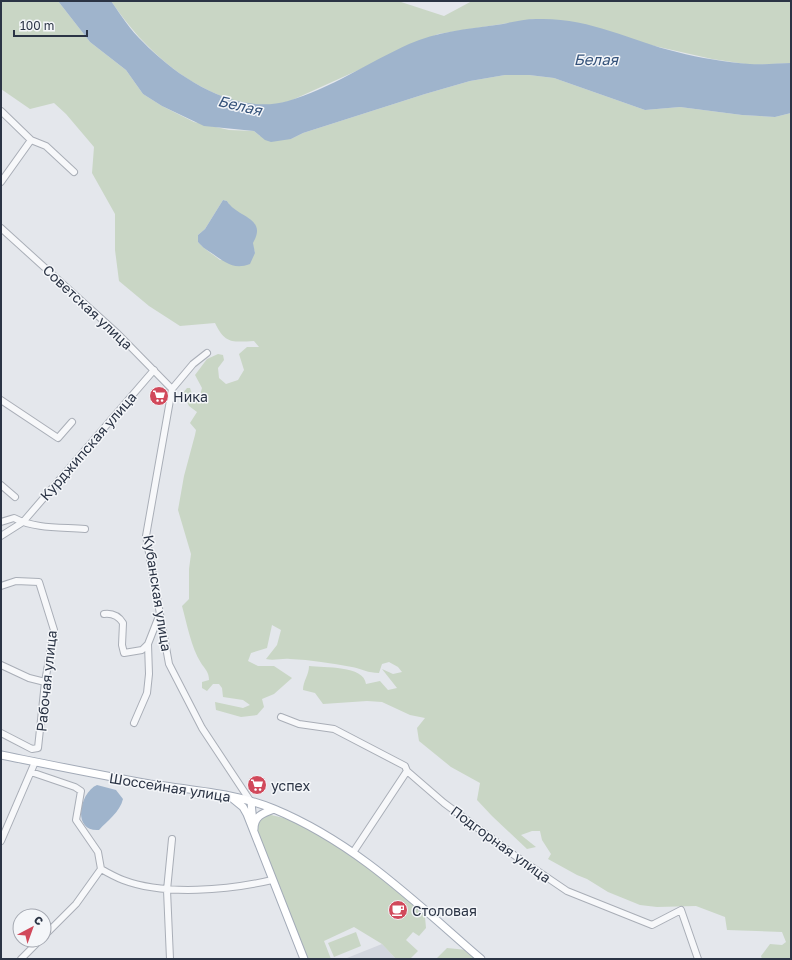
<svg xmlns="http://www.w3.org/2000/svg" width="792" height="960" font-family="'Golos Text',sans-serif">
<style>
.built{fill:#d2d6de}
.green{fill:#c9d6c5;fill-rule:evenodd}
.water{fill:#9fb4cc}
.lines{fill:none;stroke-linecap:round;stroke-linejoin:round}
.minor-casing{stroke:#a9aeb7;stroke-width:8}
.major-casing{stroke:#a3abb8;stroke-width:9}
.minor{stroke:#f7f8fa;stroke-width:6}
.major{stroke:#fff;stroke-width:7}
.labels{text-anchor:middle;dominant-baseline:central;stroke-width:3;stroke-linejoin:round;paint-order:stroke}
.street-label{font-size:14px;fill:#2b3445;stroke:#f4f6f9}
.poi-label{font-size:14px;fill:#2b3445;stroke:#f4f6f9;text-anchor:start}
.water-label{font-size:15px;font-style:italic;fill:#34527a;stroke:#f4f6f9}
</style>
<rect width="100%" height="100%" fill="#e4e7ec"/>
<path class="built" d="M382 944 396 959H348L347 958Z"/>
<path class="green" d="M1 1H58L90 42 126 70 143 94 162 106 194 122 229 130 254 131 260 136 291 139 303 133 425 94 470 81 505 75H529L554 78 645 110 680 107 742 115 775 117 791 113V959H762L761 956 770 944 782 945 786 942 782 932 727 930 725 917 696 906 657 907 640 905 608 892 587 879 577 875 548 859 551 854 542 840 540 831H532L521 835 536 847 527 849 492 816 477 800 480 783 451 767 419 741 417 728 425 718 410 715 382 702 367 701 323 704 315 693 303 690C303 681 309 675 309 666 324 668 364 665 366 684L380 681 388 690 397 688 382 669 393 674 402 672 398 667 389 662 382 664 379 673C368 673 362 669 352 667 331 663 311 660 290 659 282 658 274 661 266 659L277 645 281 630 272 625 267 648 251 653 248 661 258 666H274L292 678 274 694 262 699 264 707 257 715 241 717 216 710 215 702 243 708 250 705 243 700 223 697 222 688 219 684H213L207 691 202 688V682L209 680C209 672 205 669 201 663 191 647 187 624 182 606L189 599V569L191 554 178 510 184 476 195 435 196 430 190 423 197 412 189 406 183 393 187 388H190L193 397 200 395 202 388 195 375 207 359 218 354 223 355 224 360 218 368 219 378 226 384 238 380 244 370 239 354 247 347H259L254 341C232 342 225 344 215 323L180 326 149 306 119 281 115 250V214L92 173 94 147 66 114 54 103 30 109 1 89ZM223 200 227 201C237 218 251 233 255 253L220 260C213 254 205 250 198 242V235L205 229Z
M111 1H398L444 16 472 1H791V63L752 65 712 59 535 19 438 34 290 101C278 104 265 107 253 105 192 94 144 50 111 1Z
M267 814C274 816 281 817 288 819 332 833 384 880 420 910L425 917 426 928 419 936 413 932 406 940 418 951 410 959H396L382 944 354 927 324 941 331 959H308L257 830 256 827 261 817Z
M356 932 361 946 334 957 328 943Z
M447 948 467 950 477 959H436Z"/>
<path class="water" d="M58 1H111C121 15 130 30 143 42 178 78 236 116 288 101 330 89 369 62 409 44 436 32 467 29 496 25 509 23 523 19 536 19 589 17 628 40 677 52 700 58 726 62 750 64 763 65 778 63 791 63V113L775 117 742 115 680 107 645 110 554 78 529 75H505L470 81 425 94 303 133 291 139 271 142 265 140 254 131 204 126 162 106 143 94 126 70 90 42Z
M223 200 227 201C237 218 268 217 253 243L255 253 250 264C234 270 226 263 213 254 207 250 203 248 198 242V235L205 229Z
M97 785 116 790 123 799C120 812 107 821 99 830 71 832 80 792 97 785Z"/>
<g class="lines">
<g class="minor-casing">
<path id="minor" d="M1 111 31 140 46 146 74 172
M1 182 31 140
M1 228 118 334 172 389
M207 353 193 364 172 389 146 536 169 664 202 728 251 802
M1 400 58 438 72 422
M1 485 15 497
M1 522 14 518C35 529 61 527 85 529
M1 536 23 522 154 370
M1 586 16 581 39 582 54 630 45 682 38 748 32 749 1 733
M104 614C112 613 118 615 123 623L122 645 124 653 142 650 148 644
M1 665 29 678 45 682
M281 717 299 724 334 729 405 766 407 771 444 803 514 855 567 891 652 925 681 910 698 959
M134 723 147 693 149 674 148 644 159 616
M31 772 75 787 81 791 76 820 98 852 101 869 76 904 44 936
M1 841 35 762
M354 851 407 771
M101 869C108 873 115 877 123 880 165 896 229 890 272 880
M21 959 40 940
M170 959 167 890 172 839"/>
</g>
<g class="major-casing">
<path id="major" d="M1 755C51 765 100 775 150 784 191 790 235 793 274 809 356 843 415 902 481 959
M232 798 243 807 247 814 304 959
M251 802 253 823
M254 829C254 816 263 813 274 809"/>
</g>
<use href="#minor" class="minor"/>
<use href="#major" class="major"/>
</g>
<defs>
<g id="supermarket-disc" transform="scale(1)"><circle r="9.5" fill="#d1495b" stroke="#f4f6f9"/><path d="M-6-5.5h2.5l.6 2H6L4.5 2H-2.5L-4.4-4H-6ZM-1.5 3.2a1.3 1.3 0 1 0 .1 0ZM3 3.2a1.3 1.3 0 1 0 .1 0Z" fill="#fff"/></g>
<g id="cafe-disc" transform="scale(1)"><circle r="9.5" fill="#d1495b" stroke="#f4f6f9"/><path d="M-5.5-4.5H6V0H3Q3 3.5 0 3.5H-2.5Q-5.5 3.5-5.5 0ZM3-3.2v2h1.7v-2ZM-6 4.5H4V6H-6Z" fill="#fff"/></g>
</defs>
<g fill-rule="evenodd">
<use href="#supermarket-disc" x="159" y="396"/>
<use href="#supermarket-disc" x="257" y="785"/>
<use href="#cafe-disc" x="398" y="910"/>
</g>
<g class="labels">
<g class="street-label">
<text transform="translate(88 307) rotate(43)">Советская улица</text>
<text transform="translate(88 446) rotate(-49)">Курджипская улица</text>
<text transform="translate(158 593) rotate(81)">Кубанская улица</text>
<text transform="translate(46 681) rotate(-84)">Рабочая улица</text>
<text transform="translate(170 787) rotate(9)">Шоссейная улица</text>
<text transform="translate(501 844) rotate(36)">Подгорная улица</text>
</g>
<g class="poi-label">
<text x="173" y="396">Ника</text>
<text x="271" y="785">успех</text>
<text x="412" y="910">Столовая</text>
</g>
<g class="water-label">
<text x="596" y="59">Белая</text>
<text transform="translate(240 105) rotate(13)">Белая</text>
</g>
</g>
<rect width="792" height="960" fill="none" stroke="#2b3445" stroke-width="4"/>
<g transform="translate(32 928) rotate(41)"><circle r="19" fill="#f4f6f9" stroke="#a4a8b1"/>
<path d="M0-3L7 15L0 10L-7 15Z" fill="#d1495b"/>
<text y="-6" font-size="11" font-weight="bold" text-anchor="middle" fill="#2b3445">С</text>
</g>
<path d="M14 30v6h73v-6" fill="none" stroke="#2b3445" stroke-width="2"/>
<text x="20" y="30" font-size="12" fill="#2b3445" stroke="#f4f6f9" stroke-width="3" paint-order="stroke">100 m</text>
</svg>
